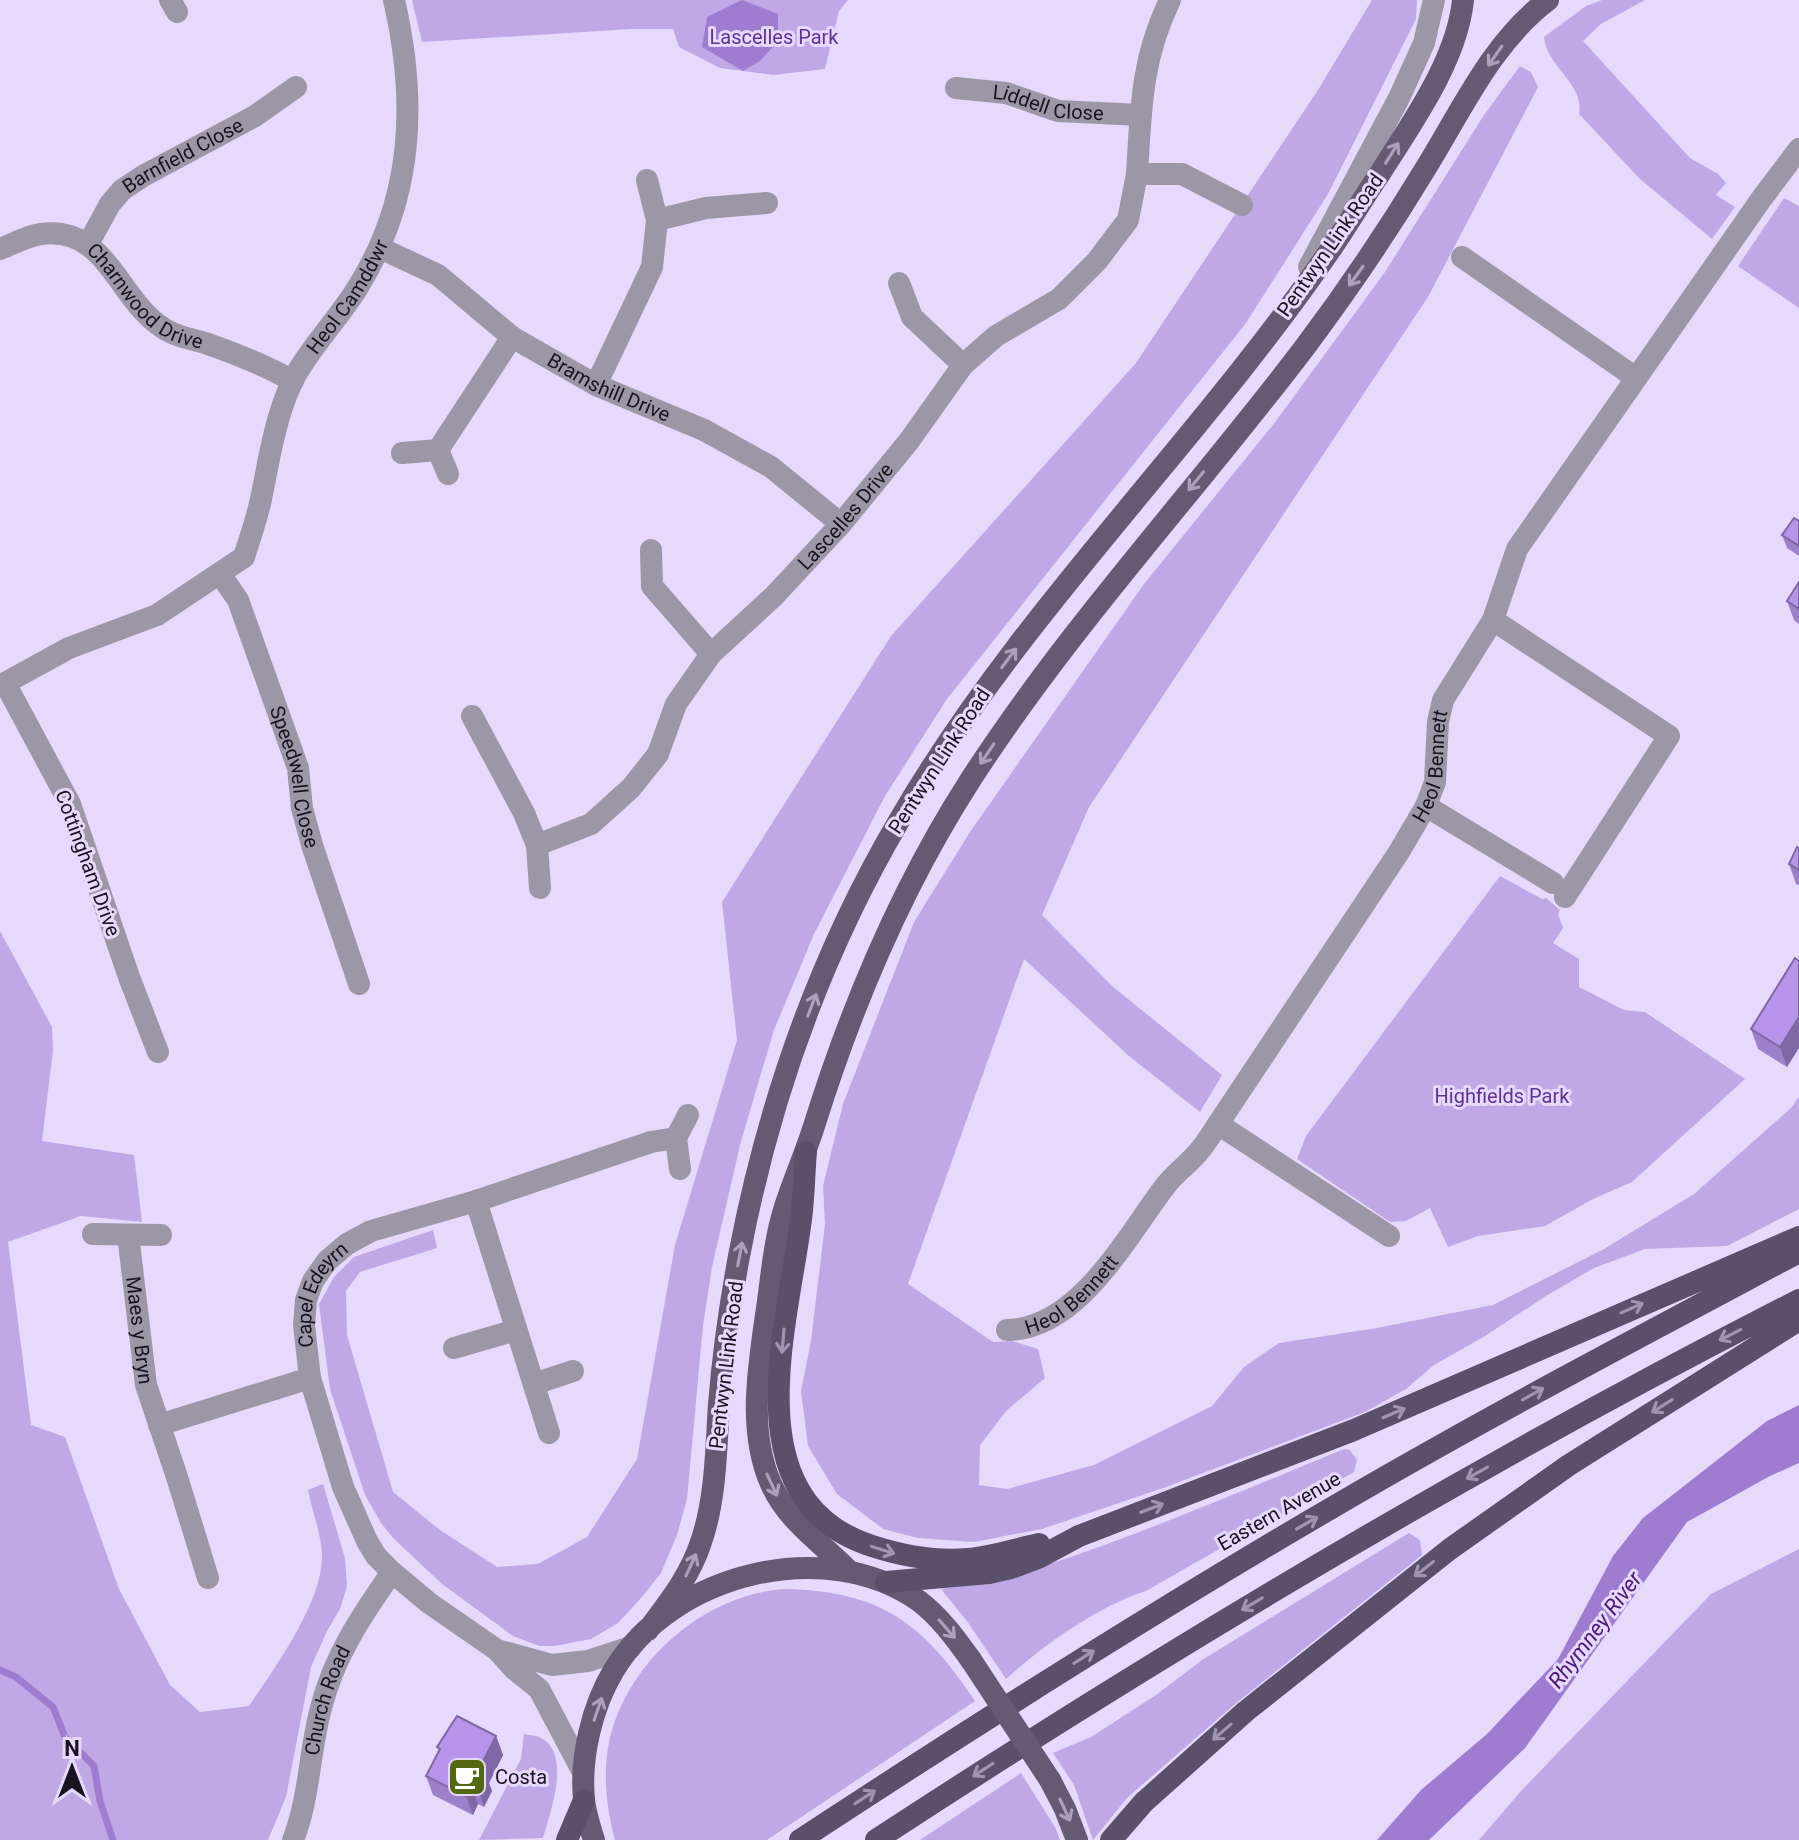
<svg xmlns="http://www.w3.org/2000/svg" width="1799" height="1840" font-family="Roboto,sans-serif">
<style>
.green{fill:#c0a8e6}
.water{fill:#9e7dd0}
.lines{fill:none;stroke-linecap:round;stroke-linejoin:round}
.stream{stroke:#9e7dd0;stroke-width:7}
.minor{stroke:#9c97a6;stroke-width:22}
.tertiary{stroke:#9c97a6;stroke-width:22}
.primary{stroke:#645a74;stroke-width:22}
.trunk{stroke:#5a506b;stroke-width:22}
.primary-bridge{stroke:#645a74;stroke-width:22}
.wall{fill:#9d80ca}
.shaded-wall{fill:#8068a4}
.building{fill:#b795eb;stroke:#8068a4;stroke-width:2}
.oneway{stroke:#aca0bf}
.oneway2{stroke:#a094b4}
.labels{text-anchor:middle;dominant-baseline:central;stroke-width:6;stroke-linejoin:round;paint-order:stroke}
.park-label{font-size:20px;fill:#603295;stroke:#e6d9fc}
.street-label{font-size:20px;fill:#18131f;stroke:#e6d9fc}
.poi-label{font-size:20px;fill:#18131f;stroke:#e6d9fc;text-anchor:start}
.water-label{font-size:22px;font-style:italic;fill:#4b187c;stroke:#e6d9fc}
</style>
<rect width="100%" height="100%" fill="#e6d9fc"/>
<path class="green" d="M412 0H848L839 11 825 69 773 75 720 68 679 47 673 29H632L422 42Z
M1372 0H1417L1416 19 1328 194 1246 323 947 699 885 796 814 934 774 1030 741 1141 712 1267 703 1326 687 1499 677 1535 661 1573 642 1597 618 1623 591 1639 555 1646H539L513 1636 442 1584 393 1538 381 1523 365 1495 330 1389 319 1304 334 1277 354 1257 433 1230 437 1248 360 1272 346 1291 347 1335 393 1492 440 1530 497 1567 538 1564 587 1537 637 1459 675 1245 737 1040 722 902 891 636 1136 363 1318 90Z
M1602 0H1645L1601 24 1583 41 1690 158 1718 174 1726 183 1716 195 1735 207 1712 239 1640 179 1579 114C1585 84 1546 66 1544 37L1586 6Z
M1520 66 1531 72 1538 87 1428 297 1089 807 1042 915 1112 986 1222 1075 1200 1112 1129 1056 1024 959 908 1284 993 1342 1012 1341 1038 1349 1045 1378 1007 1410 980 1445 979 1485 1007 1489 1094 1465 1212 1406 1244 1367 1279 1343 1377 1328 1493 1305 1604 1249 1694 1194 1791 1108 1799 1097V1209L1727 1246 1645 1249 1594 1268 1546 1296 1485 1336 1434 1365 1406 1389 1365 1412 1166 1487 1042 1529 974 1542 918 1538 883 1529 837 1494 808 1446 801 1391 811 1341 825 1224 823 1186 843 1104 914 922 970 832 1144 584 1276 421 1385 272 1484 115Z
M1784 198 1799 206V308L1738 266Z
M1500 876 1542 899 1546 898 1560 910 1558 914 1563 928 1553 943 1579 959V987L1624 1010 1645 1012 1745 1079 1632 1182 1593 1199 1545 1226 1478 1236 1448 1247 1430 1208 1406 1221 1390 1222 1297 1159 1306 1136Z
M0 931 52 1027 53 1050 42 1141 134 1155 142 1222 81 1216 8 1242 31 1425 65 1437 119 1589 170 1685 200 1712 249 1706C274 1669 322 1603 322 1557 322 1536 312 1511 308 1490L323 1484 345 1558 347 1586 340 1609 327 1631 311 1667 286 1797 268 1840H0Z
M1344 1449 1350 1450 1357 1460 1354 1472 1146 1591C1098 1606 1044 1645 1006 1679L967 1621 941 1589C1009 1580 1070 1558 1134 1534 1205 1507 1274 1478 1344 1449Z
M1409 1533 1420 1540 1422 1555 1235 1704 1127 1798 1093 1840 1074 1785 1053 1753 1091 1737 1156 1695 1202 1660Z
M1799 1549V1840H1479L1521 1791 1711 1594Z
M785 1589C881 1591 923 1623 975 1701L767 1840H615C607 1810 603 1779 608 1748 622 1666 702 1594 785 1589Z
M524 1734C529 1735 539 1736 543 1739 571 1756 550 1814 543 1838L479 1840 521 1759Z
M1021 1773 1055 1827 1060 1840H920Z"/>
<path class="water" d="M742 0 778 14V41L760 61 743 71 702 47 707 17Z
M1799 1405V1463L1770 1476 1687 1522 1525 1748 1429 1840H1377L1421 1790 1487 1734 1558 1659 1613 1556 1643 1518 1767 1421Z"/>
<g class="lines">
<path class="stream" d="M0 1670 16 1677 53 1707 65 1737 94 1766 100 1801 113 1840"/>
<g class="minor">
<path d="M170 0 177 12"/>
<path id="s1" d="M956 88 1006 93 1058 111 1141 115"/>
<path d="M1137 174C1141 109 1141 60 1170 0"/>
<path d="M657 220 706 208 767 203"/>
<path id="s2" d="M88 244 110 204 122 190 143 176 255 116 296 87"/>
<path id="s3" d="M380 248 438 275 512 337 596 385 704 430 771 467 841 524"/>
<path id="s4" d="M0 249C13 244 27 236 41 234 111 225 118 308 172 333 183 338 196 340 208 344 237 354 266 366 293 381"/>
<path d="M1462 257 1636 378"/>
<path d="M899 283 912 317 963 365"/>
<path d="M596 385 652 267 657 220 647 180"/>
<path d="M438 450 512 337"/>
<path d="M402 453 438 450 448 474"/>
<path d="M651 550 652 586 711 654"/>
<path id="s5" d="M220 574 238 600 298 768 302 808 312 845 359 984"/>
<path d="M1493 620 1669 736 1565 897"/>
<path d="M472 716 524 813 537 845 540 888"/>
<path d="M1426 806 1553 883"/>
<path id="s6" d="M537 845 591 824 631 788 658 754 676 704 711 654 774 596 841 524 909 441 963 365 996 336 1059 299 1097 261 1128 220 1137 174H1182L1242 205"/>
<path id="s7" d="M158 1052 129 977 70 804 5 683 69 648 157 615 244 557C250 538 257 518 261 499 269 460 275 418 292 382 307 351 340 317 358 287 414 197 417 100 394 0"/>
<path d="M1218 1124 1389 1236"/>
<path d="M676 1138 680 1169"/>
<path d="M476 1201 549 1433"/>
<path d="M93 1234 161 1235"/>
<path id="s8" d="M128 1235 146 1385 177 1477 208 1578"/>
<path id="s9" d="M1007 1330C1079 1329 1126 1237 1166 1185 1176 1172 1190 1163 1200 1150 1207 1142 1212 1133 1218 1124L1399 852 1426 806 1435 782 1438 722 1443 700 1493 620 1517 549 1762 198 1799 149"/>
<path d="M454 1348 516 1330"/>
<path d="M534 1384 573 1371"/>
<path d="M159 1425 310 1378"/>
<path d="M497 1650 552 1665 588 1661 631 1647"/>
<path id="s10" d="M583 1772 539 1689 514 1669 497 1650 429 1603 392 1572 376 1556 367 1541 343 1487 310 1378 304 1325 306 1300 313 1281 327 1261 347 1244 371 1231 476 1201 651 1142 676 1138 688 1115"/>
<path id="s11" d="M293 1840C310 1797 309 1752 321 1708 334 1656 362 1615 392 1572"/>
</g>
<path class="tertiary" d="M1309 267 1399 98 1424 43 1434 0"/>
<path class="primary" d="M850 1572C822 1543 788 1522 771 1484 746 1428 760 1359 768 1301 772 1271 775 1239 784 1210 793 1181 806 1152 815 1123 853 1002 902 886 971 779 1070 626 1195 492 1305 347 1347 291 1387 232 1424 171 1461 112 1491 43 1548 0
M648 1630C669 1602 690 1576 701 1542 716 1499 716 1449 719 1404 723 1354 730 1305 739 1256 768 1103 821 953 900 819 1021 611 1198 444 1333 246 1349 223 1363 198 1379 175 1411 124 1457 61 1463 0
M1050 1780 1065 1809 1077 1840
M594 1840C590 1827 585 1812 584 1799 580 1758 592 1706 614 1670 672 1573 826 1535 919 1601 940 1617 956 1639 971 1660"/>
<path class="trunk" d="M806 1152C804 1174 804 1197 801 1219 788 1325 731 1501 872 1546 903 1556 935 1562 968 1559 992 1557 1015 1549 1039 1544
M886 1582 989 1573 1011 1568 1038 1558 1079 1536 1354 1430 1799 1237
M567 1840 584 1800
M800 1840C992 1714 1186 1591 1385 1477 1521 1399 1660 1326 1799 1252
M876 1840C1174 1645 1481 1462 1799 1300
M1111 1840 1144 1802 1246 1711 1450 1549 1569 1465 1799 1320"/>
<path class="primary-bridge" d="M971 1660 1050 1780"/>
</g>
<path class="wall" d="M1799 521V556L1787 548 1782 535Z
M1799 582V624L1794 620 1787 601Z
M1799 848V885L1796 884 1789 864Z
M1795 958 1787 1067 1758 1049 1751 1029Z
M496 1736 503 1755 489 1783 492 1791 484 1807 478 1804 473 1815 433 1795 426 1776 439 1751 437 1747Z"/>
<path class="shaded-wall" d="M1799 1017V1048L1787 1067 1780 1047Z
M496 1736 503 1755 489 1783 492 1791 484 1807 477 1787 479 1769Z
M471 1785 478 1804 473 1815 466 1796Z"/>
<path class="building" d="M1794 518 1799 521V546L1782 535Z
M1799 582V609L1787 601Z
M1797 847 1799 848V870L1789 864Z
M1795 958 1799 961V1017L1780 1047 1751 1029Z
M457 1716 496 1736 479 1769 485 1772 477 1787 471 1785 466 1796 426 1776 440 1749 437 1747Z"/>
<defs><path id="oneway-shaft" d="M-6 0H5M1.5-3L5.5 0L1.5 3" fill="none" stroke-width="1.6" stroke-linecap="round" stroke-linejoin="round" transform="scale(2)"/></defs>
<g class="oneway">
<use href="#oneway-shaft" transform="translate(1495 56) rotate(125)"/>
<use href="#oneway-shaft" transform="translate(1392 153) rotate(-58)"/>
<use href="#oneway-shaft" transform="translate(1356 276) rotate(126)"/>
<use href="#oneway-shaft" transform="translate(1196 481) rotate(129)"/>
<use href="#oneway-shaft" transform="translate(1009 658) rotate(-53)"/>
<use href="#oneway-shaft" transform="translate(987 754) rotate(124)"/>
<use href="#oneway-shaft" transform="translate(812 1005) rotate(-69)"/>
<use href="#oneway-shaft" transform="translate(740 1254) rotate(-79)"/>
<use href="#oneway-shaft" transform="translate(772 1485) rotate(65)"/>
<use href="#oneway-shaft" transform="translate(691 1565) rotate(-65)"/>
<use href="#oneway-shaft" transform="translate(947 1629) rotate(49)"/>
<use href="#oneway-shaft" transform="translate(598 1709) rotate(-71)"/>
<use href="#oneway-shaft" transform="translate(1065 1810) rotate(65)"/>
</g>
<g class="oneway2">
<use href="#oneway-shaft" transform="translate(1632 1308) rotate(-24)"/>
<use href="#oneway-shaft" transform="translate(1730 1335) rotate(153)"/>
<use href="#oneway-shaft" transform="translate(783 1341) rotate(95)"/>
<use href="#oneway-shaft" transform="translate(1533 1394) rotate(-29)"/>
<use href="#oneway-shaft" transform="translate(1662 1406) rotate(148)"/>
<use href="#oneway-shaft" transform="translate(1394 1413) rotate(-23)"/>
<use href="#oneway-shaft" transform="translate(1477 1473) rotate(151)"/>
<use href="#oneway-shaft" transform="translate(1152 1508) rotate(-21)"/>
<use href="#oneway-shaft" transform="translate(1307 1523) rotate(-30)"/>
<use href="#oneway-shaft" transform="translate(883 1550) rotate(17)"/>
<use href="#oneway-shaft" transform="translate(1424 1569) rotate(142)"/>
<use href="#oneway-shaft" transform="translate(1252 1604) rotate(149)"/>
<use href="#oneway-shaft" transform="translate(1084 1657) rotate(-32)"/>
<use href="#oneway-shaft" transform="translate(1222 1732) rotate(139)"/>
<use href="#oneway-shaft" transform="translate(983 1770) rotate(147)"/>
<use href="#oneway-shaft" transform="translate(865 1797) rotate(-33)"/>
</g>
<defs>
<g id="cafe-square" transform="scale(2)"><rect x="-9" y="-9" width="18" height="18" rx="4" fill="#546711" stroke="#e6d9fc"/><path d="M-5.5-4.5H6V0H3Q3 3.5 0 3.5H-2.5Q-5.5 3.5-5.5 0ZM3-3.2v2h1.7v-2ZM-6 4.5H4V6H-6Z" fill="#fff"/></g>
</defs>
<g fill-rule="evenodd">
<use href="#cafe-square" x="467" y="1777"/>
</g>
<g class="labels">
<g class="park-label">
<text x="774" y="37">Lascelles Park</text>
<text x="1502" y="1096">Highfields Park</text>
</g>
<g class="street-label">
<text stroke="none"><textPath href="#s1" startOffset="94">Liddell Close</textPath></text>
<text stroke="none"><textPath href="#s2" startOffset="134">Barnfield Close</textPath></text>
<text transform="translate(1330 245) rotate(-55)">Pentwyn Link Road</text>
<text stroke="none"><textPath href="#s4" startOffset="172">Charnwood Drive</textPath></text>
<text stroke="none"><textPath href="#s7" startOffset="956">Heol Camddwr</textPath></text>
<text stroke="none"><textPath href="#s3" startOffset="270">Bramshill Drive</textPath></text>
<text stroke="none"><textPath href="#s6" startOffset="462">Lascelles Drive</textPath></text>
<text transform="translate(939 761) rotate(-57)">Pentwyn Link Road</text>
<text stroke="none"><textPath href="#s9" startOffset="724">Heol Bennett</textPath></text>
<text stroke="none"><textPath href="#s5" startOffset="218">Speedwell Close</textPath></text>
<text transform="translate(88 863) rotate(70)">Cottingham Drive</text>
<text stroke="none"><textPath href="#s9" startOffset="76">Heol Bennett</textPath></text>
<text stroke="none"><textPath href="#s10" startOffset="584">Capel Edeyrn</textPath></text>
<text stroke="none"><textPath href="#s8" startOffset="96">Maes y Bryn</textPath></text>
<text transform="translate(726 1365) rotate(-83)">Pentwyn Link Road</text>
<text transform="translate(1279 1511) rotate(-30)">Eastern Avenue</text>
<text stroke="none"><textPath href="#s11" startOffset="144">Church Road</textPath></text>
</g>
<g class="poi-label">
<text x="495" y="1777">Costa</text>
</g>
<g class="water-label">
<text transform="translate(1595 1630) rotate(-53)">Rhymney River</text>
</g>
</g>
<g transform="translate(72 1768)" stroke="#e6d9fc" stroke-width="6" paint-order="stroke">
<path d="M0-6L14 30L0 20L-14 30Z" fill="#18131f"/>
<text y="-12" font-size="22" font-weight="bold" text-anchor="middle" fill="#18131f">N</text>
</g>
</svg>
